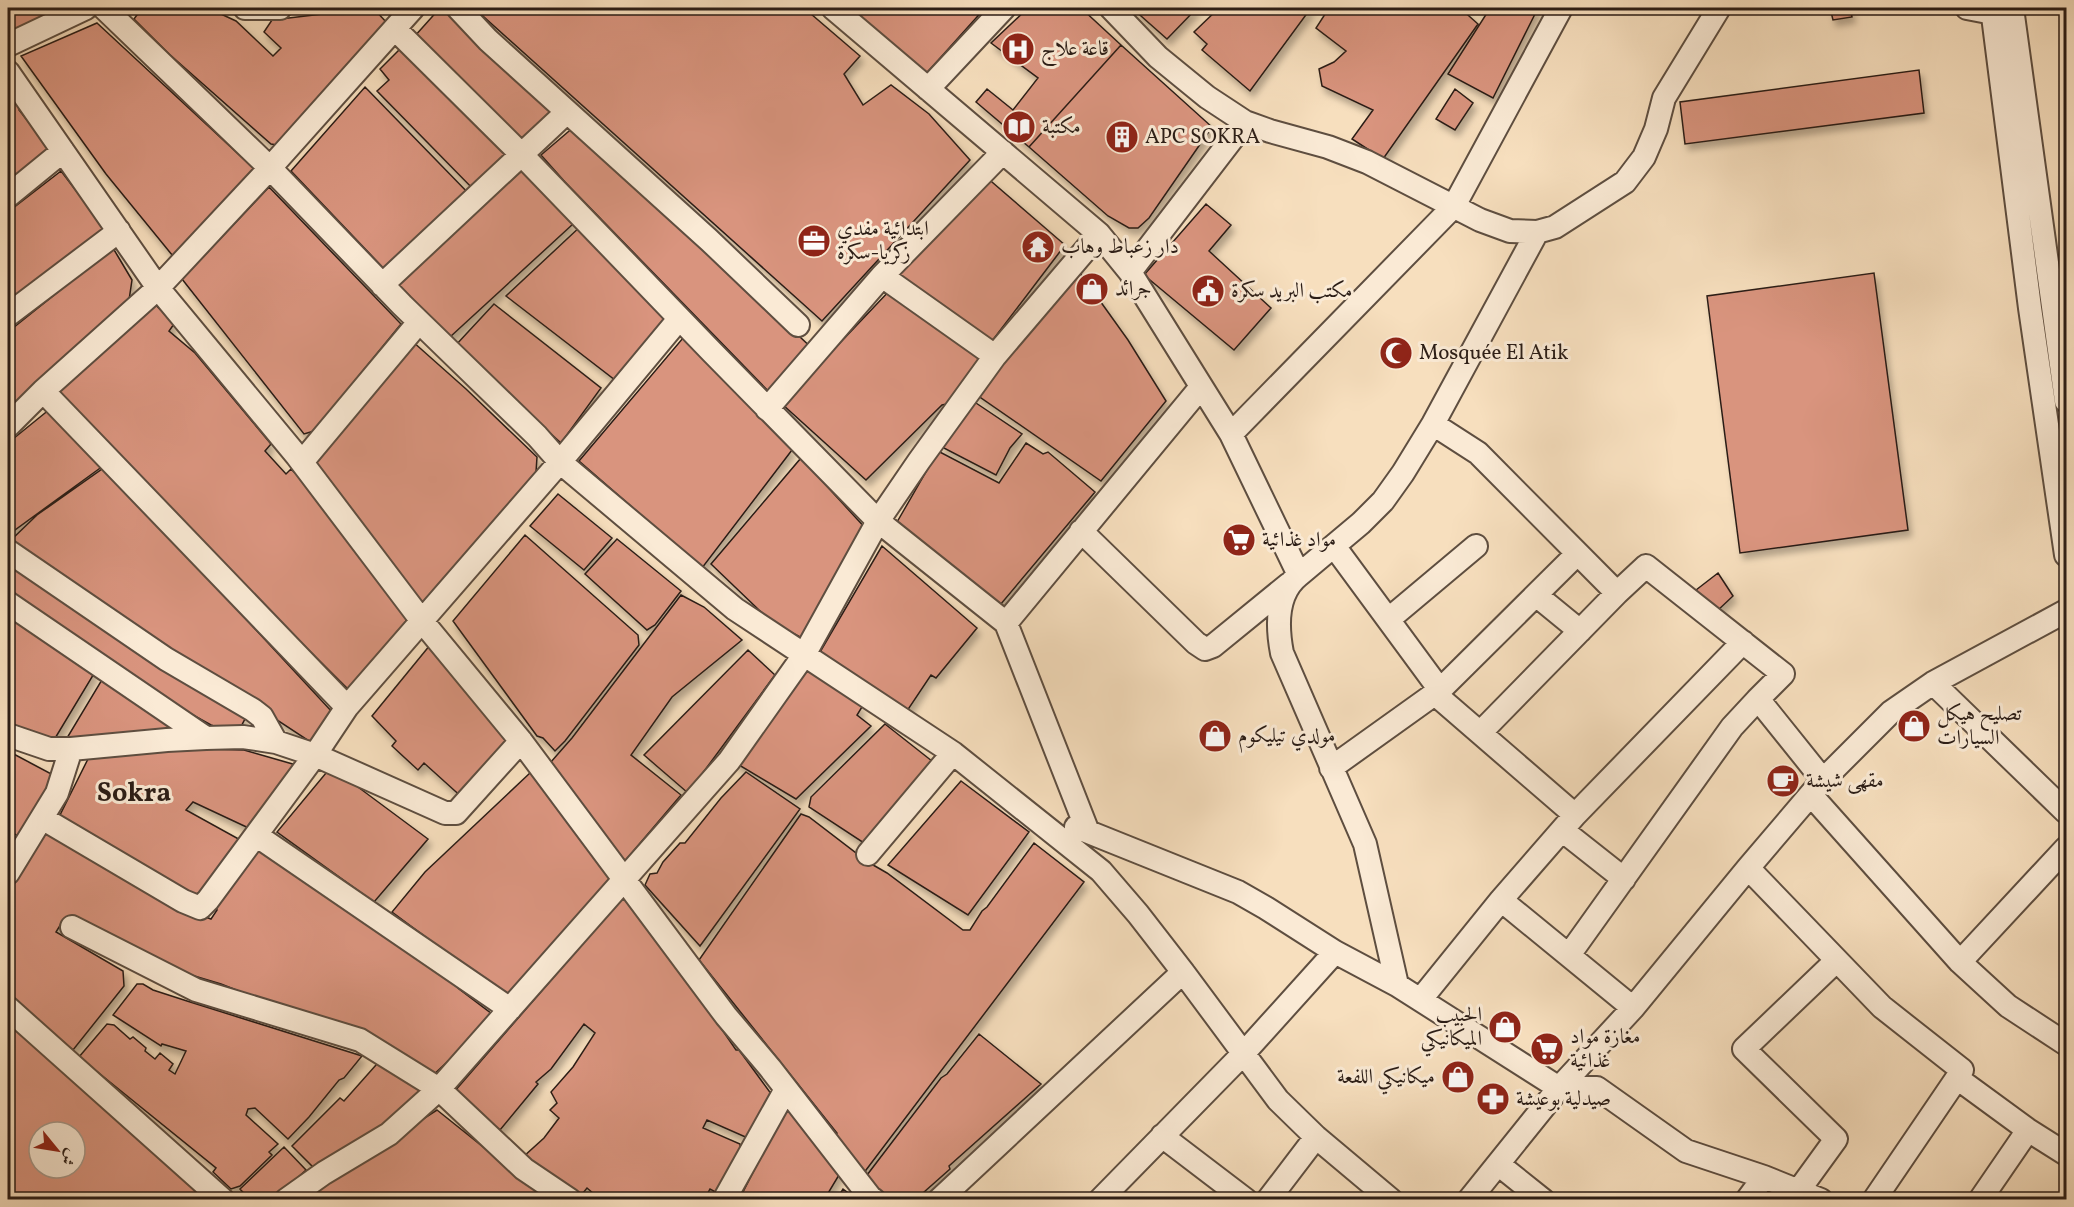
<svg xmlns="http://www.w3.org/2000/svg" width="2074" height="1207" font-family="Vollkorn,Amiri,serif">
<style>
.building{fill:#d9947e;stroke:#2b1d16;stroke-width:1.5;fill-rule:evenodd;filter:url(#shadow)}
.lines{fill:none;stroke-linecap:round;stroke-linejoin:round}
.minor-casing{stroke:#5e4e40;stroke-width:26}
.minor{stroke:#faead5;stroke-width:22}
.labels{text-anchor:middle;dominant-baseline:central;stroke-width:6;stroke-linejoin:round;paint-order:stroke}
.poi-label{font-size:21px;fill:#2b1d16;stroke:#faead5;text-anchor:start}
.district-label{font-size:27px;font-weight:bold;fill:#2b1d16;stroke:#faead5}
</style>
<defs>
<filter id="shadow"><feDropShadow dx="3.5" dy="6" stdDeviation="3" flood-color="#0004"/></filter>
</defs>
<rect width="100%" height="100%" fill="#f7dfbe"/>
<filter id="stains"><feTurbulence type="fractalNoise" baseFrequency=".00333" numOctaves="4"/><feColorMatrix values="0 0 0 0 .2 0 0 0 0 .09 0 0 0 0 .02 0 0 0 .5 -.17"/></filter>
<radialGradient id="worn" r=".72"><stop offset=".6" stop-color="#630" stop-opacity="0"/><stop offset="1" stop-color="#630" stop-opacity=".3"/></radialGradient>
<path class="building" d="M8 8H58L12 33 8 27Z
M142 8H208L236 21 273 56 281 48 264 32 272 20 373 8 388 24 277 145 271 144 169 54 134 19Z
M440 8H445L560 116 528 145 414 37Z
M474 8H804L860 56 844 74 863 105 891 85 929 114 970 160 822 321Z
M849 8H985L924 76Z
M1028 8H1081L1121 45 1029 147 976 102 987 89 1013 110 1038 78 991 43Z
M1132 8H1197L1167 39Z
M1219 8H1311L1250 91 1202 50 1207 44 1194 32Z
M1329 8H1460L1478 24 1383 159 1352 139 1373 110 1322 86 1319 69 1334 62 1346 51 1316 28Z
M1479 8H1538L1493 98 1448 74 1487 13Z
M1830 8H1850L1852 17 1833 20Z
M97 23 261 175 177 261 106 174 21 56Z
M1121 45 1212 127 1149 218 1138 228H1129L1108 216 1029 147Z
M403 46 507 150 511 162 478 194 377 91 389 80 380 69Z
M1919 70 1924 113 1685 144 1680 102Z
M365 87 473 198 389 274 291 171Z
M8 89 22 108 19 110 49 148 8 185Z
M1455 89 1473 103 1455 130 1436 119Z
M575 126 816 352 773 396 565 182 541 155Z
M523 170 573 224 450 337 395 281Z
M61 171 107 231 8 307V212Z
M985 176 1065 245 989 345 893 274Z
M269 187 401 324 314 431 304 434 182 279Z
M1206 204 1231 225 1209 251 1271 308 1234 350 1144 275Z
M583 224 673 319 615 380 506 296Z
M113 248 132 280 129 300 8 417V332Z
M1070 259 1128 340 1166 401 1101 481 974 393Z
M1874 273 1908 530 1740 553 1707 296Z
M892 288 983 360 952 403 942 405 866 480 782 404Z
M153 302 174 324 169 331 195 353 271 444 265 451 286 474 291 469 300 478 406 613V627L352 693 54 397 82 368Z
M494 304 601 388 561 443 455 346Z
M683 338 792 450 702 568 579 461Z
M412 341 466 389 537 457 536 472 423 609 315 463Z
M973 401 1022 434 1010 448 996 475 940 446Z
M50 409 103 466 8 535V443Z
M1026 443 1043 454 1048 452 1095 492 995 611 893 529 938 451 999 483Z
M801 458 868 531 802 638 775 624 759 610 711 564Z
M105 467 334 714 312 743 8 543 37 515Z
M558 494 612 538 584 570 530 526Z
M525 535 638 635 639 645 565 741 555 751 543 738 537 736 453 621Z
M617 539 681 591 655 625 647 630 585 574Z
M882 546 977 628 936 678 931 675 907 711 820 652Z
M8 555 246 717 237 734 211 725 137 684 8 599Z
M1718 573 1733 596 1716 612 1696 590Z
M681 595 704 607 742 640 672 697 631 755 681 795 625 861 550 763 572 738Z
M8 608 95 672 54 740 8 726Z
M435 639 516 742 465 800 424 763 418 770 392 746 396 741 372 716Z
M748 650 775 675 688 793 644 755Z
M805 665 862 707 857 715 871 726 796 799 734 762Z
M103 678 169 724 165 738 64 743Z
M885 724 937 765 867 845 809 807 811 797Z
M164 748 244 750 303 767 255 831 193 802 186 810 244 842 196 899 57 821 89 757Z
M8 751 57 777 19 837 8 829Z
M331 767 428 839 374 902 277 832Z
M531 772 617 873 512 1001 392 912 425 872Z
M746 772 800 809 700 946 645 885 650 874 657 873 663 862 680 843H685L721 798Z
M961 781 1029 832 968 915 888 865Z
M801 814 809 817 868 862 887 873 963 930H970L982 911 987 907 1034 843 1084 882 863 1174 834 1139 837 1133 699 960Z
M41 825 179 907 211 919 217 910 215 899 258 845 446 976 459 989 492 1014 475 1036 431 1077 287 1010 221 984 171 969 64 919 56 932 123 971 124 986 73 1050 8 996V889Z
M624 896 690 983 736 1050H739L772 1095 750 1139 707 1120 703 1128 740 1144 741 1155 723 1196 710 1189 704 1200H601L587 1188 579 1198 522 1158 544 1138 559 1118 550 1110 557 1103 551 1092 573 1067 595 1033 584 1024 551 1069 536 1082 538 1084 500 1130 454 1092Z
M137 984H143L153 990 187 1001 362 1056 344 1078 339 1080 309 1117 288 1139 255 1108 248 1109 246 1115 278 1144 269 1152 272 1155 240 1186 231 1189 213 1172 216 1168 79 1057 107 1024 114 1025 130 1039 133 1037 146 1048 145 1051 155 1059 160 1053 173 1064 169 1070 175 1074 186 1051 162 1044 161 1046 113 1015Z
M8 1020 215 1200H8ZM39 1132H75V1168H39Z
M979 1034 1041 1084 949 1166 950 1169 915 1200H893L884 1196 864 1179 941 1078 947 1074Z
M384 1056 431 1087 393 1125 314 1168 292 1146 340 1098 344 1101Z
M788 1103 842 1170 824 1200H739Z
M437 1110 537 1190 530 1200H297Z
M284 1147 306 1170 273 1200H250L240 1189Z
M843 1189 858 1200H836Z"/>
<g class="lines">
<g class="minor-casing">
<path id="minor" d="M104 8 270 168 402 305 537 436 560 462 735 609 953 753 1101 871 1138 914 1183 972 1278 1100 1316 1137 1391 1200
M245 8H280
M458 8 488 40 709 240 798 325
M833 8 1099 234 1130 272 1231 434 1299 575C1276 593 1277 627 1282 653L1365 844 1397 985 1559 1088H1597L1686 1151 1764 1177 1821 1200
M1111 8 1158 57 1207 97 1245 122 1270 131 1328 147 1367 162 1480 220 1510 231 1537 232 1433 424 1403 473 1383 501 1361 523 1299 575
M1967 8 1993 13 2007 11
M1992 8 2030 308 2066 555
M2012 8 2066 401
M395 29 522 155 712 352 878 521 1006 623 1088 832
M8 45 86 8
M8 72 158 288 297 456 422 621 521 741 726 1016 770 1068 870 1197 874 1200
M928 89 1004 8
M8 196 63 151
M1537 232 1555 227 1625 182 1644 157 1656 129 1664 98 1719 8
M1130 272 1245 122
M882 276 995 356
M382 285 567 112
M8 315 119 231
M43 391 347 707
M767 409 882 276 1003 152
M1433 424 1478 453 1617 593 1646 566 1783 674 1758 699 1823 780
M8 426 43 391 158 288 270 168 413 8
M1231 434 1454 206 1561 8
M302 462 419 322
M1081 531 1196 643 1205 649 1213 646 1289 584
M1334 546 1440 690
M8 551 166 659 253 710 262 717 276 742
M1536 595 1580 631
M8 603 206 738
M1389 619 1476 546
M1006 623 1201 387
M1933 683 2066 812
M1435 694 1575 815
M1480 733 1617 593
M8 735 49 749H71L57 793 8 873
M71 749 167 740 206 738 243 737 276 742 315 755 445 813H456L521 741
M1331 768 1440 690 1577 554
M1811 795 1960 962 2008 1006 2066 1044
M42 818 183 901 200 908 208 900 315 755 347 707 560 462 679 319
M1076 827 1238 892 1266 908 1335 952 1397 985
M1562 830 1624 879
M256 835 510 1009
M868 854 953 753
M1748 868 1882 1007 1962 1070 1957 1078
M1501 900 1633 1008
M72 927 196 990 360 1040 439 1089 524 1169 570 1200
M1569 955 1732 727 1758 699
M1960 962 2066 848
M1421 999 1501 900 1575 815 1743 642
M8 1008 223 1200
M1162 1136 1246 1200
M1498 1164 1543 1200
M1799 1190 1836 1139 1744 1049 1836 961
M286 1200 324 1173 389 1134 439 1089 729 761 804 655 878 521 919 461 995 356 1099 234
M724 1200 786 1089
M939 1200 1183 972
M1100 1200 1243 1054 1335 952
M1268 1200 1316 1137
M1469 1200 1559 1088 1633 1008 1748 868 1823 780 1891 712 1933 683 2066 611
M1747 1200 1764 1177
M1874 1200 1957 1078 2028 1130
M1980 1200 2028 1130 2066 1154"/>
</g>
<use href="#minor" class="minor"/>
</g>
<defs>
<g id="hospital-disc" transform="scale(1.725)"><circle r="9.5" fill="#8f2418" stroke="#faead5"/><path d="M-5-5h3v3.5h4V-5h3V5h-3V1.5h-4V5h-3Z" fill="#fff"/></g>
<g id="library-disc" transform="scale(1.725)"><circle r="9.5" fill="#8f2418" stroke="#faead5"/><path d="M-6-4Q-3-5.5-.7-3.5V5Q-3 3-6 4ZM6-4Q3-5.5 .7-3.5V5Q3 3 6 4Z" fill="#fff"/></g>
<g id="building-disc" transform="scale(1.725)"><circle r="9.5" fill="#8f2418" stroke="#faead5"/><path d="M-4-6H4V6H1V3H-1V6H-4ZM-2.5-4.3h1.7v1.8h-1.7ZM.8-4.3h1.7v1.8H.8ZM-2.5-1h1.7V.8h-1.7ZM.8-1h1.7V.8H.8Z" fill="#fff"/></g>
<g id="office-disc" transform="scale(1.725)"><circle r="9.5" fill="#8f2418" stroke="#faead5"/><path d="M-6-3h4V-5.5h4V-3h4V5H-6ZM-1-4.5V-3h2v-1.5ZM-6 0V1H6V0Z" fill="#fff"/></g>
<g id="temple-disc" transform="scale(1.725)"><circle r="9.5" fill="#8f2418" stroke="#faead5"/><path d="M0-6L5-2H3V0L6.5 2.5H4V6H1.5V3h-3V6H-4V2.5H-6.5L-3 0V-2H-5Z" fill="#fff"/></g>
<g id="shop-disc" transform="scale(1.725)"><circle r="9.5" fill="#8f2418" stroke="#faead5"/><path d="M-5-2.5h2.3a2.7 3.5 0 0 1 5.4 0H5L5.5 6h-11ZM-1.5-2.5h3a1.5 2.3 0 0 0-3 0Z" fill="#fff"/></g>
<g id="civic-disc" transform="scale(1.725)"><circle r="9.5" fill="#8f2418" stroke="#faead5"/><path d="M-.6-6.5H3V-4.5H.6V-3L4-1V1h2V6H-6V1h2V-1L-.6-3ZM-1.2 2.5V6h2.4V2.5Z" fill="#fff"/></g>
<g id="mosque-disc" transform="scale(1.725)"><circle r="9.5" fill="#8f2418" stroke="#faead5"/><path d="M3.5-4.9A6 6 0 1 0 3.5 4.9A5 5 0 1 1 3.5-4.9Z" fill="#fff"/></g>
<g id="supermarket-disc" transform="scale(1.725)"><circle r="9.5" fill="#8f2418" stroke="#faead5"/><path d="M-6-5.5h2.5l.6 2H6L4.5 2H-2.5L-4.4-4H-6ZM-1.5 3.2a1.3 1.3 0 1 0 .1 0ZM3 3.2a1.3 1.3 0 1 0 .1 0Z" fill="#fff"/></g>
<g id="cafe-disc" transform="scale(1.725)"><circle r="9.5" fill="#8f2418" stroke="#faead5"/><path d="M-5.5-4.5H6V0H3Q3 3.5 0 3.5H-2.5Q-5.5 3.5-5.5 0ZM3-3.2v2h1.7v-2ZM-6 4.5H4V6H-6Z" fill="#fff"/></g>
<g id="pharmacy-disc" transform="scale(1.725)"><circle r="9.5" fill="#8f2418" stroke="#faead5"/><path d="M-2-6h4v4h4v4h-4v4h-4v-4h-4v-4h4Z" fill="#fff"/></g>
</defs>
<g fill-rule="evenodd">
<use href="#hospital-disc" x="1018" y="49"/>
<use href="#library-disc" x="1019" y="127"/>
<use href="#building-disc" x="1122" y="137"/>
<use href="#office-disc" x="814" y="241"/>
<use href="#temple-disc" x="1038" y="247"/>
<use href="#shop-disc" x="1092" y="289"/>
<use href="#civic-disc" x="1208" y="291"/>
<use href="#mosque-disc" x="1396" y="353"/>
<use href="#supermarket-disc" x="1239" y="540"/>
<use href="#shop-disc" x="1914" y="726"/>
<use href="#shop-disc" x="1215" y="736"/>
<use href="#cafe-disc" x="1783" y="781"/>
<use href="#shop-disc" x="1505" y="1027"/>
<use href="#supermarket-disc" x="1547" y="1049"/>
<use href="#shop-disc" x="1458" y="1077"/>
<use href="#pharmacy-disc" x="1493" y="1099"/>
</g>
<g class="labels">
<g class="poi-label">
<text x="1041" y="49">قاعة علاج</text>
<text x="1042" y="127">مكتبة</text>
<text x="1145" y="137">APC SOKRA</text>
<text x="837" y="229">ابتدائية مفدي<tspan x="837" dy="24">زكريا-سكرة</tspan></text>
<text x="1061" y="247">دار زعباط وهاب</text>
<text x="1115" y="289">جرائد</text>
<text x="1231" y="291">مكتب البريد سكرة</text>
<text x="1419" y="353">Mosquée El Atik</text>
<text x="1262" y="540">مواد غذائية</text>
<text x="1937" y="714">تصليح هيكل<tspan x="1937" dy="24">السيارات</tspan></text>
<text x="1238" y="736">مولدي تيليكوم</text>
<text x="1806" y="781">مقهى شيشة</text>
<text x="1482" y="1015" text-anchor="end">الحبيب<tspan x="1482" dy="24">الميكانيكي</tspan></text>
<text x="1570" y="1037">مغازة مواد<tspan x="1570" dy="24">غذائية</tspan></text>
<text x="1435" y="1077" text-anchor="end">ميكانيكي اللفعة</text>
<text x="1516" y="1099">صيدلية بوعيشة</text>
</g>
<g class="district-label">
<text x="134" y="794">Sokra</text>
</g>
</g>
<rect width="2074" height="1207" fill="none" stroke="#f7dfbe" stroke-width="30"/>
<rect x="9" y="9" width="2056" height="1189" fill="none" stroke="#2b1d16" stroke-width="3"/>
<rect x="15" y="15" width="2044" height="1177" fill="none" stroke="#2b1d16" stroke-width="1.5"/>
<g transform="translate(57 1150) rotate(120)"><circle r="28" fill="#faead5" stroke="#a79889" stroke-width="1.5"/>
<path d="M0-4.5L10 22L0 15L-10 22Z" fill="#8f2418"/>
<text y="-9" font-size="16" font-weight="bold" text-anchor="middle" fill="#2b1d16">ش</text>
</g>
<rect width="100%" height="100%" filter="url(#stains)"/>
<rect width="100%" height="100%" fill="url(#worn)"/>
</svg>
